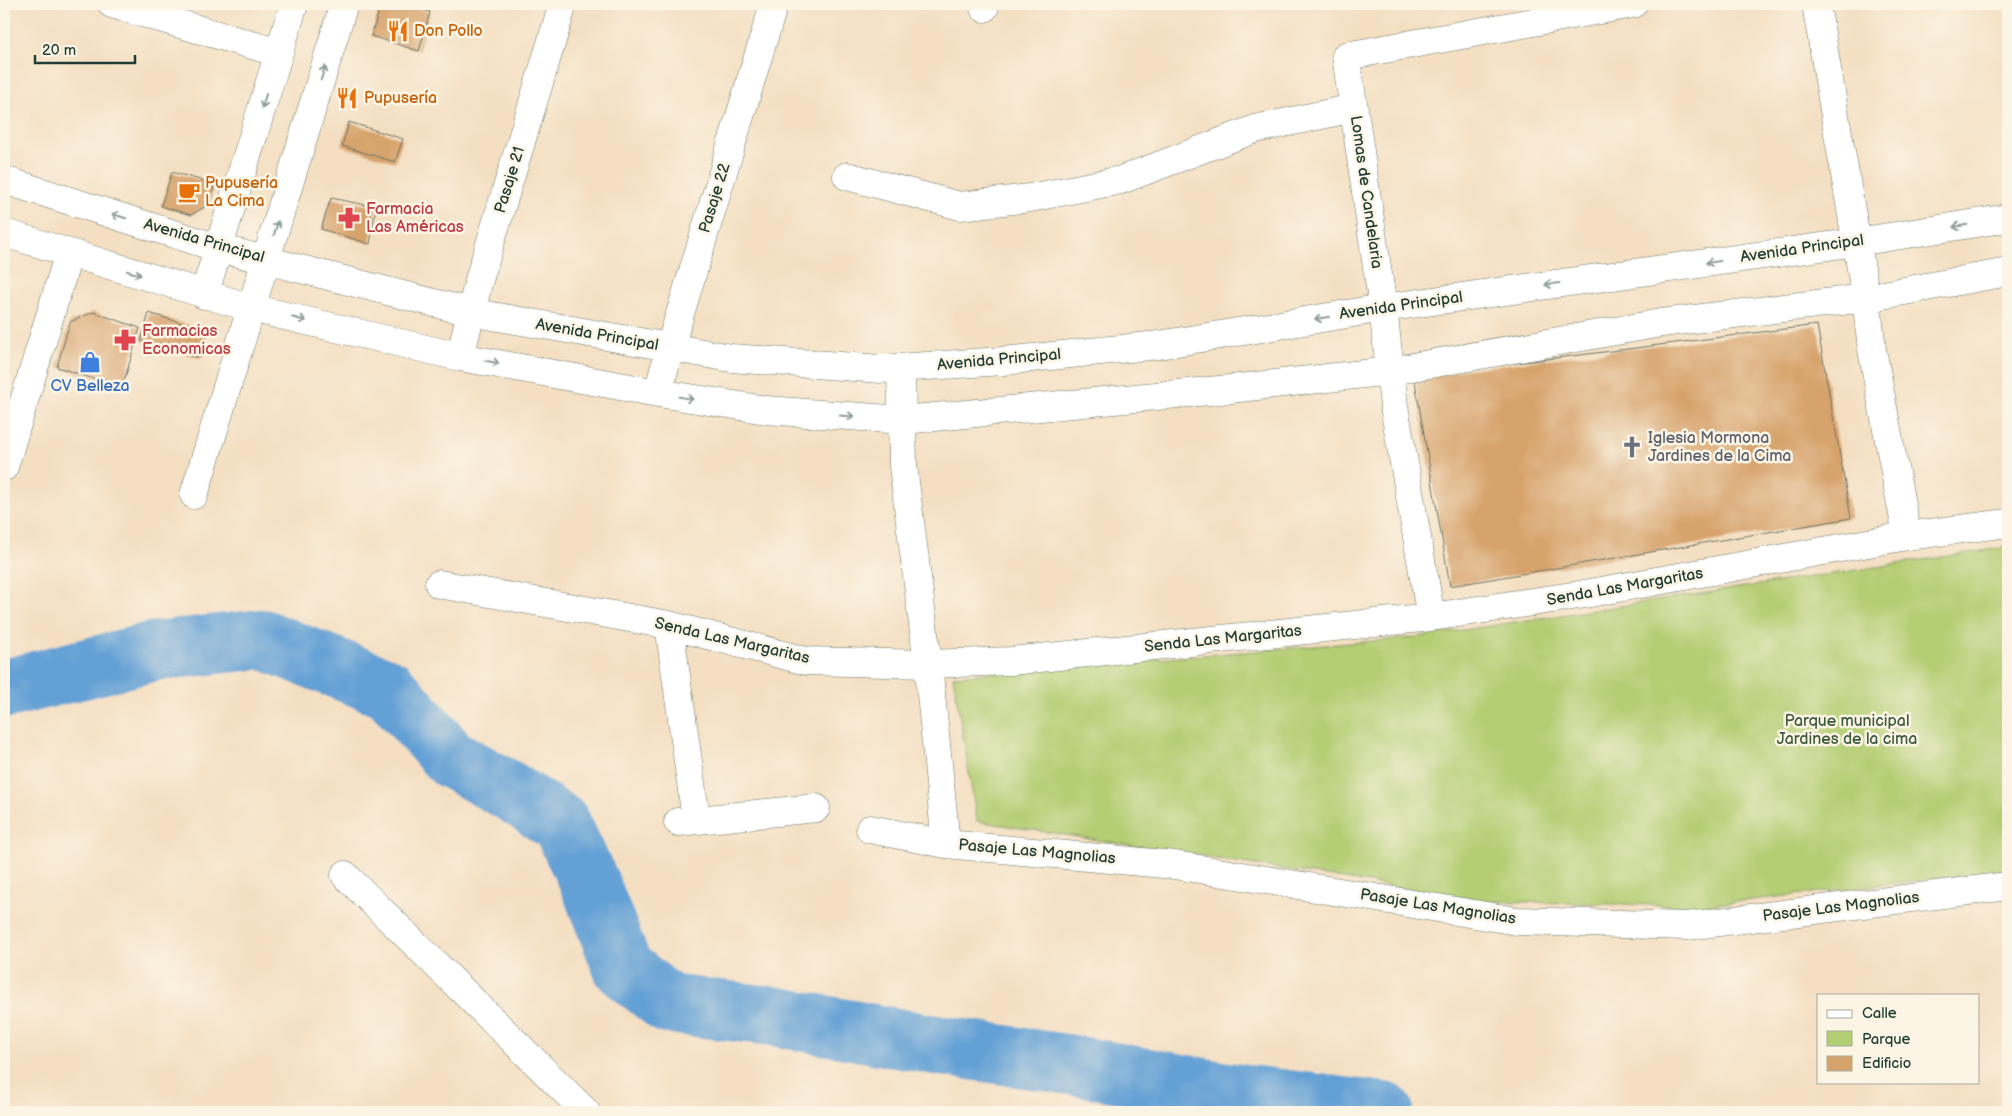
<svg xmlns="http://www.w3.org/2000/svg" width="2012" height="1116" font-family="'Balsamiq Sans',sans-serif">
<style>
.green{fill:#b4ce73;stroke:#6a8654}
.lines{fill:none;stroke-linecap:round;stroke-linejoin:round}
.river{stroke:#64a0d5;stroke-width:60}
.building{fill:#d7a36c}
.minor-casing{stroke:#6a7666;stroke-width:29}
.minor{stroke:#fff;stroke-width:28}
.oneway{stroke:#8f9e9a}
.labels{text-anchor:middle;dominant-baseline:central;stroke-width:5;stroke-linejoin:round;paint-order:stroke}
.food-label{font-size:16px;fill:#c56008;stroke:#fcf5e5;text-anchor:start}
.street-label{font-size:16px;fill:#1f3d34;stroke:#fcf5e5}
.health-label{font-size:16px;fill:#be3a42;stroke:#fcf5e5;text-anchor:start}
.shop-label{font-size:16px;fill:#366cbe;stroke:#fcf5e5}
.worship-label{font-size:16px;fill:#5b616d;stroke:#fcf5e5;text-anchor:start}
.park-label{font-size:16px;fill:#3d5a41;stroke:#fcf5e5}
</style>
<rect width="100%" height="100%" fill="#fcf5e5"/>
<filter id="ink" filterUnits="userSpaceOnUse"><feTurbulence type="fractalNoise" baseFrequency=".02" numOctaves="2"/><feDisplacementMap in="SourceGraphic" scale="10" xChannelSelector="R" yChannelSelector="G"/><feConvolveMatrix kernelMatrix="1 2 1 2 8 2 1 2 1" color-interpolation-filters="sRGB"/></filter>
<filter id="wash" filterUnits="userSpaceOnUse"><feTurbulence type="fractalNoise" baseFrequency=".0096" numOctaves="4" result="noise"/><feDisplacementMap in="SourceGraphic" scale="20" xChannelSelector="R" yChannelSelector="G"/><feGaussianBlur stdDeviation="1.12" result="paint"/><feColorMatrix in="noise" values="0 0 0 0 0 0 0 0 0 0 0 0 0 0 0 0 0 1.4 0 .05"/><feComposite in="paint" operator="in"/></filter>
<g filter="url(#wash)">
<rect width="100%" height="100%" fill="#f4dfc2"/>
<path class="green" d="M2008 547V870L1700 906 1484 901 977 821 953 676 1410 638Z"/>
<g class="lines">
<path class="river" d="M4 689 155 651 262 639 389 689 450 758 513 793 561 824 590 884 623 968 668 1004 773 1016 930 1044 1079 1066 1233 1093 1384 1112"/>
</g>
<g id="blocks">
<path class="building" d="M381 4H401L430 12 419 51 371 36Z
M349 122 403 139 395 162 342 146Z
M172 172 214 184 211 201 203 208 191 215 161 206Z
M331 198 376 207 370 244 321 229Z
M93 312 140 328 122 388 57 367 70 322Z
M149 313 208 331 200 358 141 341Z
M1817 325 1851 518 1450 586 1414 376Z"/>
</g>
</g>
<g filter="url(#ink)">
<use href="#blocks" fill-opacity="0" stroke="#6a7666" stroke-width="1"/>
<g class="lines">
<g class="minor-casing">
<path id="minor" d="M112 4 279 53
M1816 4 1866 298 1872 349 1907 536
M984 8 986 4
M847 176 960 206 1030 198 1121 180 1255 129 1354 108
M4 180 218 248 470 312 731 358 881 369 1003 361 1159 345 1383 308 1857 242 2008 218
M4 233 251 308 460 357 658 393 766 410 903 420 1230 389 1390 371 1661 323 1866 298 2008 272
M204 295 294 4
M460 357 479 280 563 4
M901 368 903 466 928 664 946 844
M658 393 670 347 774 4
M4 467 69 253
M194 495 344 4
M439 584 669 625 806 661 928 664 1011 661 1431 617 1579 595 1907 536 2008 523
M1431 617 1394 406 1383 308 1346 56 1633 4
M669 625 696 819
M678 822 816 808
M870 829 946 844 1175 865 1517 921 1687 926 2008 886
M345 875 586 1112"/>
</g>
<use href="#minor" class="minor"/>
</g>
<defs><path id="oneway-shaft" d="M-6 0H5M1.5-3L5.5 0L1.5 3" fill="none" stroke-width="1.6" stroke-linecap="round" stroke-linejoin="round" transform="scale(1.25)"/></defs>
<g class="oneway">
<use href="#oneway-shaft" transform="translate(323 73) rotate(-73)"/>
<use href="#oneway-shaft" transform="translate(264 101) rotate(107)"/>
<use href="#oneway-shaft" transform="translate(119 216) rotate(-163)"/>
<use href="#oneway-shaft" transform="translate(1960 226) rotate(171)"/>
<use href="#oneway-shaft" transform="translate(276 228) rotate(-73)"/>
<use href="#oneway-shaft" transform="translate(1713 262) rotate(172)"/>
<use href="#oneway-shaft" transform="translate(134 273) rotate(17)"/>
<use href="#oneway-shaft" transform="translate(1552 284) rotate(172)"/>
<use href="#oneway-shaft" transform="translate(1322 318) rotate(171)"/>
<use href="#oneway-shaft" transform="translate(299 319) rotate(13)"/>
<use href="#oneway-shaft" transform="translate(492 362) rotate(11)"/>
<use href="#oneway-shaft" transform="translate(686 398) rotate(9)"/>
<use href="#oneway-shaft" transform="translate(847 416) rotate(4)"/>
</g>
</g>
<defs>
<g id="restaurant-bare" transform="scale(1.725)"><path d="M-5-6h1v4h1v-4h1v4h1v-4h1v5L-1.5 .5V6h-2V.5L-5-1ZM5-6V6H3V1.5H1.5Q1.5-4 5-6Z" fill="#e8710a" stroke="#fcf5e5" stroke-width="2.5" paint-order="stroke"/></g>
<g id="cafe-bare" transform="scale(1.725)"><path d="M-5.5-4.5H6V0H3Q3 3.5 0 3.5H-2.5Q-5.5 3.5-5.5 0ZM3-3.2v2h1.7v-2ZM-6 4.5H4V6H-6Z" fill="#e8710a" stroke="#fcf5e5" stroke-width="2.5" paint-order="stroke"/></g>
<g id="pharmacy-bare" transform="scale(1.725)"><path d="M-2-6h4v4h4v4h-4v4h-4v-4h-4v-4h4Z" fill="#e0444e" stroke="#fcf5e5" stroke-width="2.5" paint-order="stroke"/></g>
<g id="shop-bare" transform="scale(1.725)"><path d="M-5-2.5h2.3a2.7 3.5 0 0 1 5.4 0H5L5.5 6h-11ZM-1.5-2.5h3a1.5 2.3 0 0 0-3 0Z" fill="#3f7fe0" stroke="#fcf5e5" stroke-width="2.5" paint-order="stroke"/></g>
<g id="church-bare" transform="scale(1.725)"><path d="M-1.2-6h2.4v3.5h3.3v2.4h-3.3V6h-2.4V-.1h-3.3v-2.4h3.3Z" fill="#6b7280" stroke="#fcf5e5" stroke-width="2.5" paint-order="stroke"/></g>
</defs>
<g fill-rule="evenodd">
<use href="#restaurant-bare" x="398" y="31"/>
<use href="#restaurant-bare" x="347" y="98"/>
<use href="#cafe-bare" x="189" y="192"/>
<use href="#pharmacy-bare" x="349" y="218"/>
<use href="#pharmacy-bare" x="125" y="340"/>
<use href="#shop-bare" x="90" y="362"/>
<use href="#church-bare" x="1632" y="447"/>
</g>
<g class="labels">
<g class="food-label">
<text x="414" y="31">Don Pollo</text>
<text x="364" y="98">Pupusería</text>
<text x="205" y="183">Pupusería<tspan x="205" dy="18">La Cima</tspan></text>
</g>
<g class="street-label">
<text transform="translate(510 180) rotate(-73)">Pasaje 21</text>
<text transform="translate(1366 192) rotate(82)">Lomas de Candelaria</text>
<text transform="translate(715 198) rotate(-73)">Pasaje 22</text>
<text transform="translate(204 241) rotate(16)">Avenida Principal</text>
<text transform="translate(1802 249) rotate(-8)">Avenida Principal</text>
<text transform="translate(1401 306) rotate(-8)">Avenida Principal</text>
<text transform="translate(597 335) rotate(10)">Avenida Principal</text>
<text transform="translate(999 360) rotate(-5)">Avenida Principal</text>
<text transform="translate(1625 587) rotate(-10)">Senda Las Margaritas</text>
<text transform="translate(1223 639) rotate(-6)">Senda Las Margaritas</text>
<text transform="translate(732 641) rotate(13)">Senda Las Margaritas</text>
<text transform="translate(1037 852) rotate(5)">Pasaje Las Magnolias</text>
<text transform="translate(1438 907) rotate(9)">Pasaje Las Magnolias</text>
<text transform="translate(1841 907) rotate(-7)">Pasaje Las Magnolias</text>
</g>
<g class="health-label">
<text x="366" y="209">Farmacia<tspan x="366" dy="18">Las Américas</tspan></text>
<text x="142" y="331">Farmacias<tspan x="142" dy="18">Economicas</tspan></text>
</g>
<g class="shop-label">
<text x="90" y="386">CV Belleza</text>
</g>
<g class="worship-label">
<text x="1648" y="438">Iglesia Mormona<tspan x="1648" dy="18">Jardines de la Cima</tspan></text>
</g>
<g class="park-label">
<text x="1847" y="721">Parque municipal<tspan x="1847" dy="18">Jardines de la cima</tspan></text>
</g>
</g>
<rect width="2012" height="1116" fill="none" stroke="#fcf5e5" stroke-width="20"/>
<rect x="1817" y="994" width="162" height="90" fill="#fcf5e5" stroke="#a4ab9e"/>
<rect x="1827" y="1010" width="25" height="8" fill="#ffffff" stroke="#a4ab9e"/>
<text x="1862" y="1018" font-size="15" fill="#1f3d34">Calle</text>
<rect x="1827" y="1031" width="25" height="15" fill="#b4ce73" stroke="#a4ab9e"/>
<text x="1862" y="1044" font-size="15" fill="#1f3d34">Parque</text>
<rect x="1827" y="1056" width="25" height="15" fill="#d7a36c" stroke="#a4ab9e"/>
<text x="1862" y="1068" font-size="15" fill="#1f3d34">Edificio</text>
<path d="M35 55v8h100v-8" fill="none" stroke="#1f3d34" stroke-width="2.5"/>
<text x="42" y="55" font-size="15" fill="#1f3d34" stroke="#fcf5e5" stroke-width="4" paint-order="stroke">20 m</text>
</svg>
